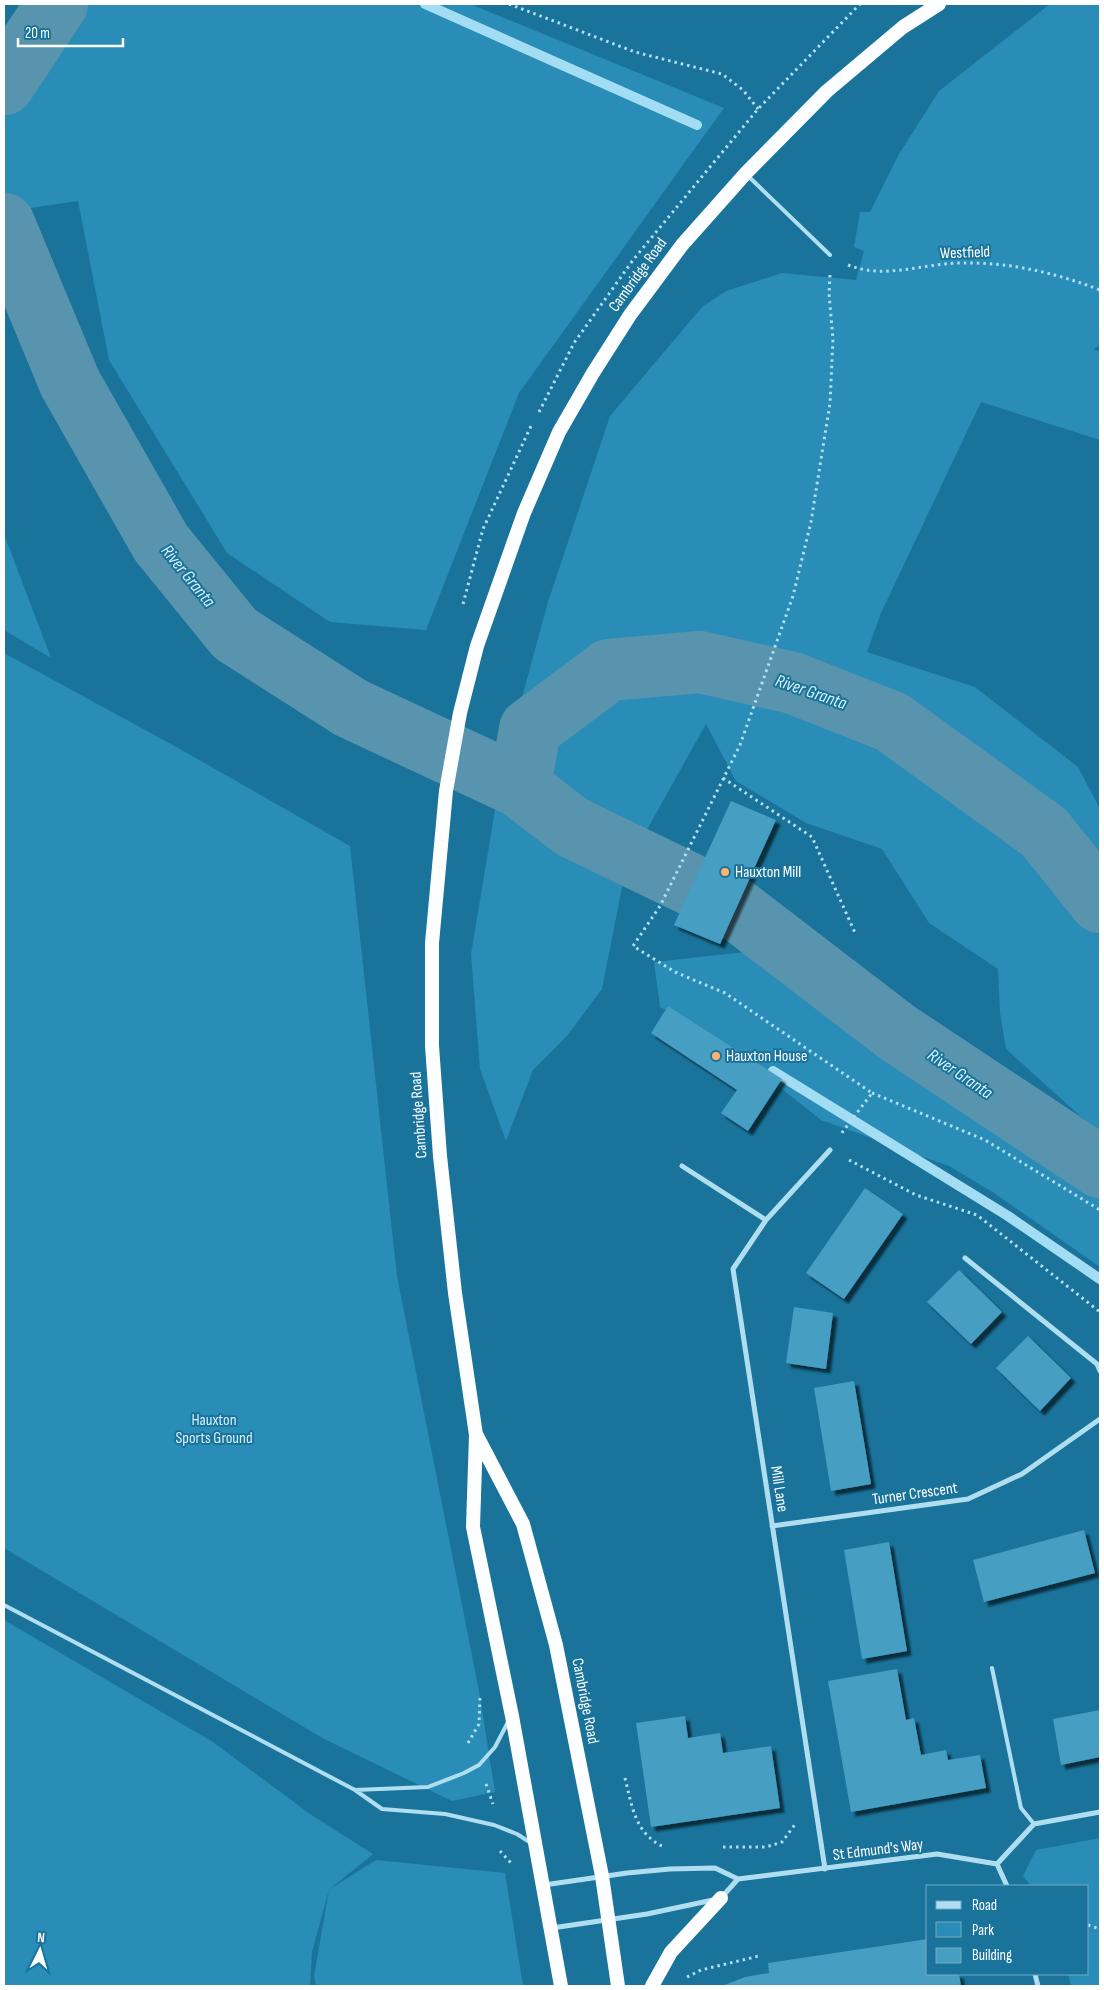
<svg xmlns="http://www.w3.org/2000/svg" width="1104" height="1990" font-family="'Sofia Sans Condensed',sans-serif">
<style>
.green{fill:#298db7}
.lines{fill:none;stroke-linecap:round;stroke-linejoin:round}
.stream{stroke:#a3ddf3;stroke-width:10}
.river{stroke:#5994ae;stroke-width:62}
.building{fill:#469ec3;filter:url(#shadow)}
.path{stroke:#b0def1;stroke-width:3;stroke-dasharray:2.5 4;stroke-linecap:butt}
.service{stroke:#b0def1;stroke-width:4}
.minor{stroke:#b0def1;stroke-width:5}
.trunk{stroke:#fcfeff;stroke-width:14}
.poi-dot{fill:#ffb170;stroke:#19739b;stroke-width:2}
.labels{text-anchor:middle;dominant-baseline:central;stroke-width:4;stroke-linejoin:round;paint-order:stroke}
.street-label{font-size:16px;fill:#fff;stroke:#19739b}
.poi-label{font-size:16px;fill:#fff;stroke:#19739b;text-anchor:start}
.park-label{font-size:16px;fill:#d7f1fc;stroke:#19739b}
.water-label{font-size:18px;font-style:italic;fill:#d7f1fb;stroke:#19739b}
</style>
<defs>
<filter id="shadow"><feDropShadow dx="4.5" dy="4.5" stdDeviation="1" flood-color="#0009"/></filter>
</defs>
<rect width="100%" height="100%" fill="#19739b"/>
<path class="green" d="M38 4H470L724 108 519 393 426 630 330 622 227 553 109 360 78 201 4 212V62Z
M1050 4H1100V344L1094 349 1100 352V440L981 402 881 613 867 652 975 687 1078 767 1100 809V1134L1006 1049 1000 1013 998 969 929 923 882 849 806 823 736 781 706 724 626 867 602 989 567 1036 533 1070 506 1141 480 1069 471 954 501 774 548 602 610 416 702 307 726 291 782 273 856 280 864 251 854 247 860 212H870L899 154 939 91Z
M4 534 51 658 4 630Z
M4 653 180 749 350 846 397 1276 479 1691 495 1792 452 1801 324 1739 4 1548Z
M800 924 863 1010 951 1032 1086 1180 1100 1190V1267L994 1193 949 1166 821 1120 724 1043 660 1007 654 962 745 952Z
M4 1620 213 1742 310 1814 373 1854 330 1889 376 1860 505 1873 523 1986H316L314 1976 329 1890 312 1952 310 1986H4Z
M1100 1838V1986H1071L1068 1974H1088V1886H1031L1023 1876 1036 1850Z"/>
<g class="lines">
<path class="stream" d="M425 4 697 125
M773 1071 1008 1216 1100 1279"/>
<path class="river" d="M4 84 57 4
M4 224 70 383 161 543 235 634 351 708 520 787 572 827 727 902 898 1033 1100 1167
M520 787 530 729 609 670 700 662 793 683 892 722 1044 832 1100 902"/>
</g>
<path class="building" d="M731 801 776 820 720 944 674 925Z
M668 1006 782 1079 748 1131 721 1113 737 1090 651 1033Z
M865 1188 903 1214 844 1299 806 1273Z
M959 1270 1002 1312 971 1344 927 1302Z
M794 1307 833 1313 826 1369 786 1363Z
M1028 1336 1071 1378 1040 1411 996 1368Z
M854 1381 871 1484 831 1491 814 1388Z
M1084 1530 1095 1573 984 1602 973 1560Z
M889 1542 907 1651 862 1659 844 1550Z
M897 1669 906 1720 914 1718 921 1755 946 1750 948 1760 980 1755 986 1788 851 1812 828 1681Z
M1100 1710V1757L1061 1765 1053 1719Z
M685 1716 688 1738 720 1733 723 1753 771 1746 780 1808 651 1827 636 1723Z
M928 1939V1974H959L961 1986H722L745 1977 769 1973 768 1963Z"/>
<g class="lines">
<path class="path" d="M509 4 635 52 722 74 743 90 758 109
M848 265C886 280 923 263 962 263 1010 262 1056 273 1100 290
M830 275 829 294 833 339 830 403 811 522 793 596 740 745 660 906 633 946 675 972 725 993 872 1093 841 1134
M539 412 574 343 633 260 758 109 860 4
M463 604 483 529 531 426
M723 778 812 837 856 935
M872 1093 985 1140 1100 1210
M849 1160 916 1195 977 1215 1100 1312
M468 1743 479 1724 480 1697
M625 1778C632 1806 635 1834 664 1847
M486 1784 493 1804
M723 1847H766L782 1842 796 1823
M500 1851 511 1863
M1088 1925 1100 1929
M687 1977 701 1970 759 1956"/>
<path class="service" d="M747 175 830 255
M4 1605 355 1790 382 1809 445 1814 494 1825 517 1834 531 1843
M992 1668 1021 1808 1034 1824
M355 1790 428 1787 464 1773 479 1765 495 1747 508 1722"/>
<path class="minor" d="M682 1166 766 1220 733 1269 825 1869
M766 1220 830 1150
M965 1258 1097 1364 1100 1371
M772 1526 968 1499 1022 1474 1100 1419
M997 1864 1034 1824 1100 1812
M738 1879 937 1854 997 1864 1007 1886
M544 1885 627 1873 670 1869 715 1868 738 1879
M721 1898 738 1879
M552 1928 647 1914 713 1900
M1035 1974 1038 1986"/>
<path class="trunk" d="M477 1436 523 1524 556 1645 602 1876 618 1986
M561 1986 512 1716 473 1527 476 1435 455 1293 440 1156 432 1046V943L446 791 460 713 477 646 524 513 559 432 593 373 630 315 682 245 746 173 827 91 903 27 939 4
M652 1986 671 1952 721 1898"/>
</g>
<g class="poi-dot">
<circle cx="725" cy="872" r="5"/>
<circle cx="716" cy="1056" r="5"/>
</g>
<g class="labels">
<g class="street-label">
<text transform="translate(965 253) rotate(-2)">Westfield</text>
<text transform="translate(638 275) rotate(-54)">Cambridge Road</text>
<text transform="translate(419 1115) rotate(-94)">Cambridge Road</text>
<text transform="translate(779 1489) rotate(81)">Mill Lane</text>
<text transform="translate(915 1494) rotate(-8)">Turner Crescent</text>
<text transform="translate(585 1701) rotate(79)">Cambridge Road</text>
<text transform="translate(878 1850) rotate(-7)">St Edmund's Way</text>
</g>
<g class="poi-label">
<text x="735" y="872">Hauxton Mill</text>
<text x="726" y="1056">Hauxton House</text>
</g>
<g class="park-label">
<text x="214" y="1420">Hauxton<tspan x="214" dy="18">Sports Ground</tspan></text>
</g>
<g class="water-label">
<text transform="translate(188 576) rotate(51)">River Granta</text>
<text transform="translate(811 692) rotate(19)">River Granta</text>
<text transform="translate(960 1074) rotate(34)">River Granta</text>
</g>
</g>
<rect width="1104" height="1990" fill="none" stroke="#ffffff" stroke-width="10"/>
<rect x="926" y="1885" width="162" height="90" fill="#19739b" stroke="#75abc3"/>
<rect x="936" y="1901" width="25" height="8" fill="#b0def1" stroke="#75abc3"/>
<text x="972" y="1910" font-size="15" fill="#ffffff">Road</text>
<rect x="936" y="1922" width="25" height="15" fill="#298db7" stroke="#75abc3"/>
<text x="972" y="1935" font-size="15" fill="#ffffff">Park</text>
<rect x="936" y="1948" width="25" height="15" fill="#469ec3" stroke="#75abc3"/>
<text x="972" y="1960" font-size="15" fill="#ffffff">Building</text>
<g transform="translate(40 1950) rotate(5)" stroke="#19739b" stroke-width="4" paint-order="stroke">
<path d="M0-4L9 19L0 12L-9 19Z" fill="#ffffff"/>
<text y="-8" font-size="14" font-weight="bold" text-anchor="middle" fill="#ffffff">N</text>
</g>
<path d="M18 38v8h105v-8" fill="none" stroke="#ffffff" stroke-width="2.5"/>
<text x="25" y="38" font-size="15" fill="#ffffff" stroke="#19739b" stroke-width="4" paint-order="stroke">20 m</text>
</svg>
